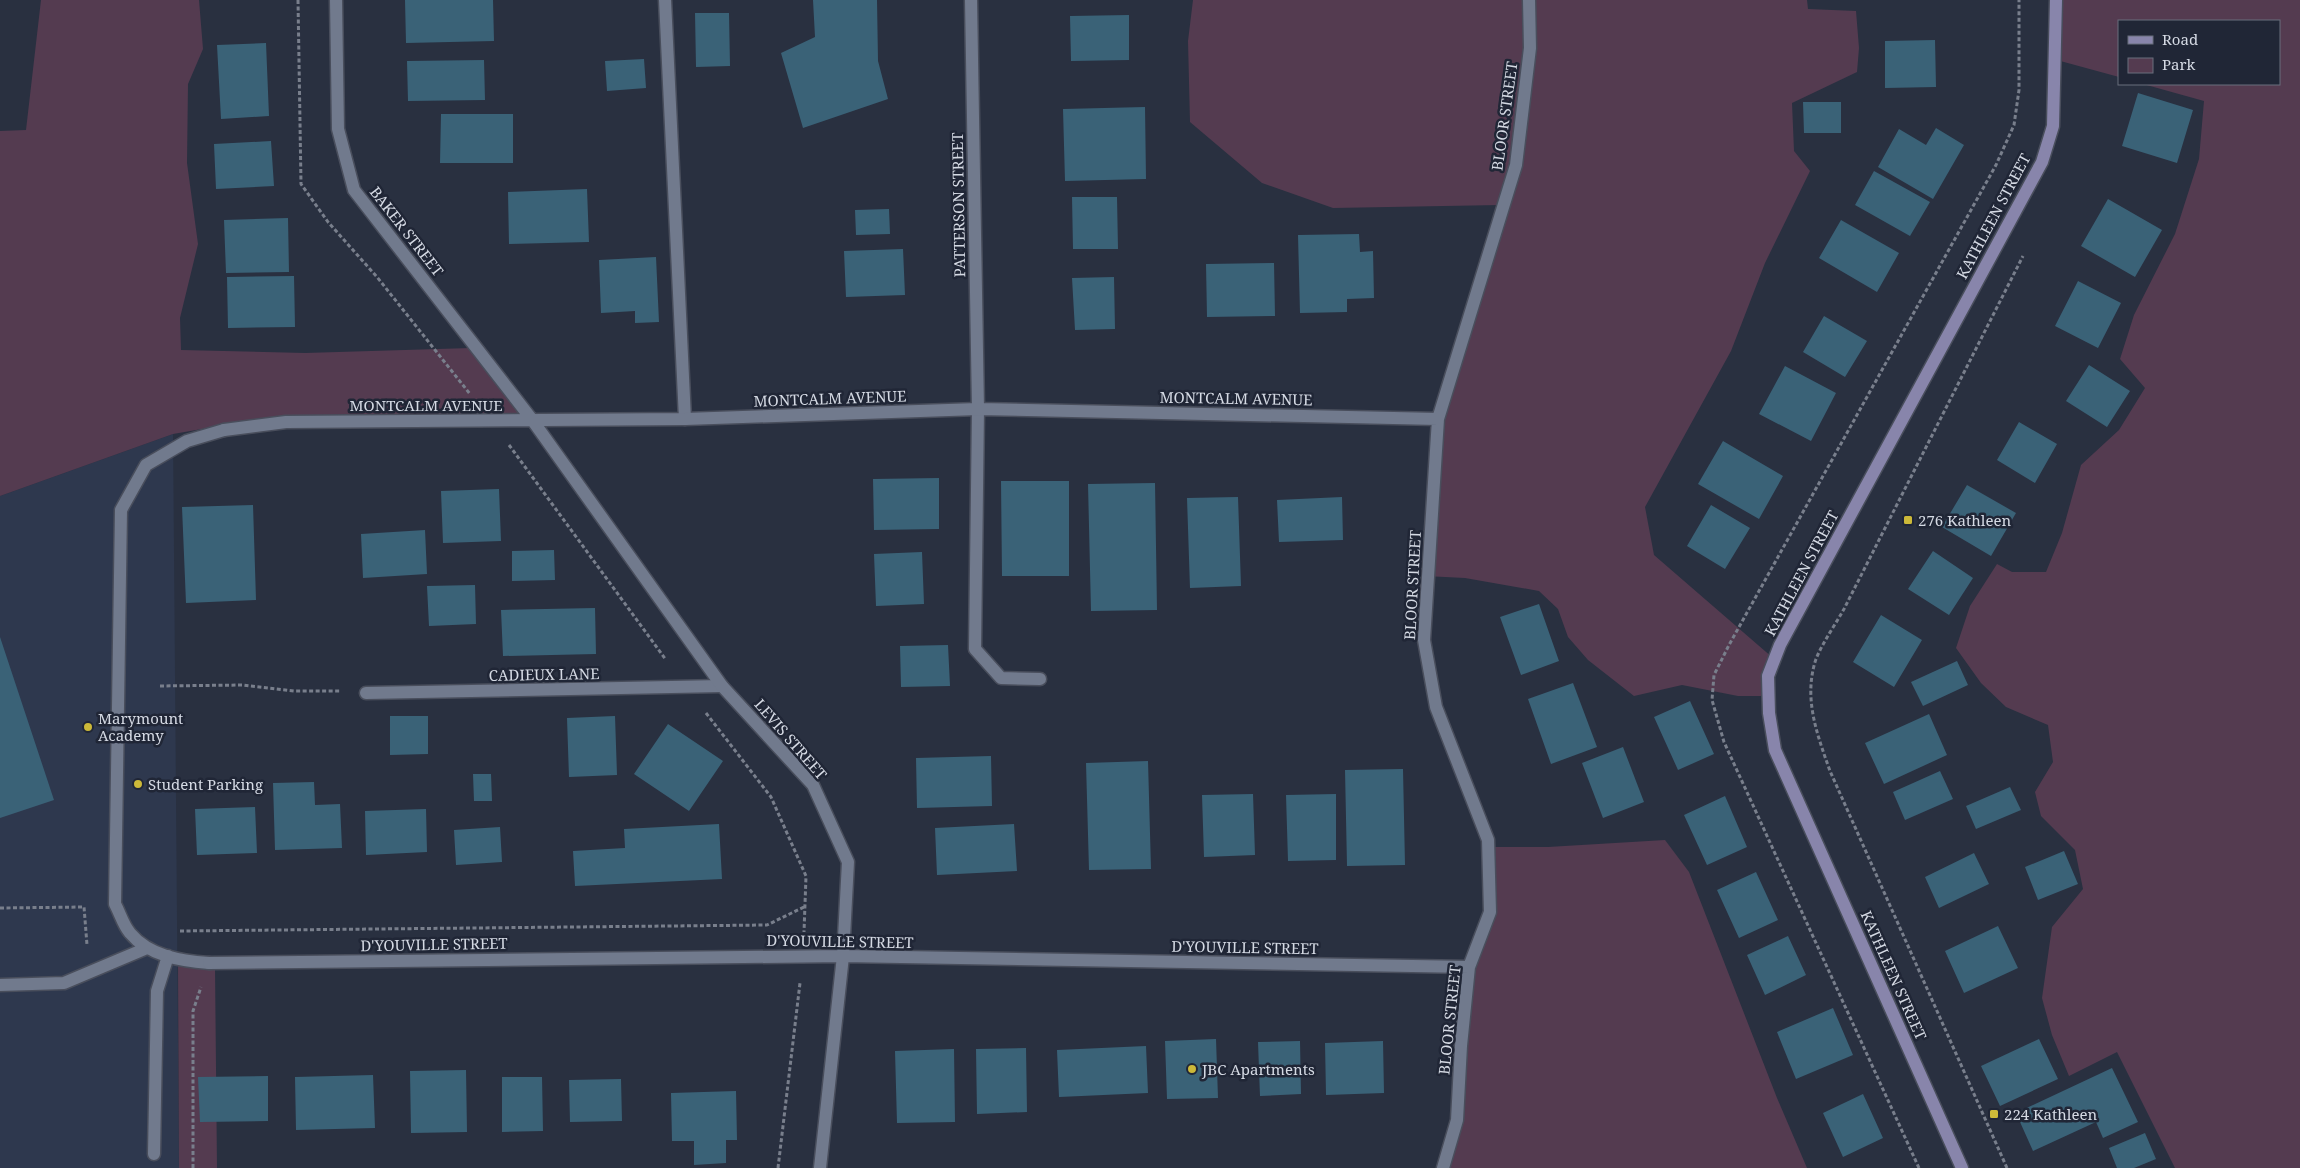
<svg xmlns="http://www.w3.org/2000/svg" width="2300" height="1168" font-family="'Noto Serif',serif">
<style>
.built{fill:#2e384e}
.green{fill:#543b50}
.building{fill:#3a6277}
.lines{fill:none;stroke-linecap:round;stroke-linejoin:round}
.lane-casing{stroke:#494e5c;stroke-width:15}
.street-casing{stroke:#494e5c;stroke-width:15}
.secondary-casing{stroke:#494e5c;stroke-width:15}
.path{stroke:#797f8c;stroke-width:3;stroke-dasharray:4 2.5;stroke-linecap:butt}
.lane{stroke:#717a8d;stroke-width:12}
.street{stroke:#717a8d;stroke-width:12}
.secondary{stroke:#8885ab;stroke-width:12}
.poi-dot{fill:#ccb939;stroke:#202636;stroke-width:2}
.labels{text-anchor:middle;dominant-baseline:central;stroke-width:5;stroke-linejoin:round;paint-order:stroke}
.street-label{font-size:15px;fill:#d5dae4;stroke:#202636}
.poi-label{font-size:15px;fill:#d5dae4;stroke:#202636;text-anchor:start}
</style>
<rect width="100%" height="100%" fill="#293040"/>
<path class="built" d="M173 434 179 1168H0V496Z"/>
<path class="green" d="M41 0H199L203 49 188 84 187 163 198 244 180 318 181 350 305 353 471 348 526 418 225 425 173 434 0 496V131L26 130Z
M1193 0H1807L1808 9 1856 11 1859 48 1857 72 1792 103 1794 151 1810 171 1765 263 1731 351 1645 507 1654 555 1773 658 1767 696H1738L1682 685 1634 696 1588 660 1568 637 1558 609 1539 591 1465 578 1425 576 1436 416 1500 205 1333 208 1262 183 1190 122 1188 41Z
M2054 0H2300V1168H2175L2117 1052 2069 1076 2052 1035 2042 998 2052 927 2083 889 2075 850 2041 816 2035 792 2053 762 2048 725 2006 707 1981 683 1956 648 1970 606 1997 564 2012 572H2046L2062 533 2081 465 2119 430 2145 388 2120 359 2134 315 2175 234 2199 159 2204 101 2143 84H2279V21H2119V77L2053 59Z
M1665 840 1689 872 1777 1098 1807 1168H1445L1473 968 1492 913 1491 847H1548Z
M178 963 215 966 217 1168H179Z"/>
<path class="building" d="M405 0H493L494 41 406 43Z
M813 0H877L878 61 888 99 803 128 781 53 815 37Z
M695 13H729L730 66 696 67Z
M1129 15V60L1071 61 1070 16Z
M1935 40 1936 87 1885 88V41Z
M266 43 269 116 221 119 217 45Z
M644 59 646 88 607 91 605 61Z
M484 60 485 100 408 101 407 61Z
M2138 93 2193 110 2177 163 2122 146Z
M1803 102H1841V133H1804Z
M1145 107 1146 179 1065 181 1063 109Z
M441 114H513V163H440Z
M1936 128 1964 145 1933 199 1878 167 1899 129 1926 145Z
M271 141 274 186 216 189 214 144Z
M1874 171 1930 202 1910 236 1855 205Z
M587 189 589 242 509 244 508 192Z
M1072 197H1117L1118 249H1073Z
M2108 199 2162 230 2135 277 2081 246Z
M889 209 890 234 856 235 855 210Z
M288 218 289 272 226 273 224 220Z
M1841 220 1899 253 1877 292 1819 258Z
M1359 234 1360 252 1373 251 1374 298 1347 299V312L1300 313 1298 235Z
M903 249 905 295 846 297 844 251Z
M656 257 659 322 635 323V311L601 313 599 260Z
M1274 263 1275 316 1207 317 1206 264Z
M294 276 295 327 228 328 227 277Z
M1114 277 1115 329 1075 330 1072 278Z
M2078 281 2121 303 2098 348 2055 326Z
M1824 316 1867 341 1845 377 1803 352Z
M2089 365 2130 391 2107 427 2066 401Z
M1785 366 1836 393 1811 441 1759 414Z
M2019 422 2057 444 2035 483 1997 460Z
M1723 441 1783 476 1759 519 1698 484Z
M939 478V529L874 530 873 479Z
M1001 481H1069V576H1002Z
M1155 483 1157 610 1091 611 1088 484Z
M1967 485 2016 513 1991 556 1942 527Z
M499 489 501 541 443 543 441 491Z
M1238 497 1241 586 1190 588 1187 498Z
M1342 497 1343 540 1279 542 1277 500Z
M253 505 256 600 186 603 182 507Z
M1711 505 1750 528 1725 569 1687 546Z
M425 530 427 574 363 578 361 534Z
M554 550 555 580 512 581V551Z
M1933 551 1973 578 1949 615 1908 589Z
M922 552 924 604 876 606 874 554Z
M475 585 476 624 429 626 427 586Z
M1539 604 1559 661 1521 675 1500 617Z
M595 608 596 654 503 656 501 610Z
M1881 615 1922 640 1894 687 1853 662Z
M0 637 54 800 0 818Z
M948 645 950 686 901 687 900 646Z
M1957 661 1968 685 1923 706 1911 682Z
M1573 683 1597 747 1551 764 1528 699Z
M1690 701 1714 754 1678 770 1654 717Z
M1929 714 1947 755 1884 784 1865 743Z
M390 716H428V754L390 755Z
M615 716 617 775 569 777 567 718Z
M668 724 723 761 689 811 634 774Z
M1623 747 1644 802 1603 818 1582 763Z
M991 756 992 806 917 808 916 758Z
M1148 761 1151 869 1089 870 1086 763Z
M1403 769 1405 865 1347 866 1345 770Z
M1940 771 1953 799 1905 820 1893 792Z
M473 774H491L492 801H474Z
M314 782 315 805 340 804 342 848 275 850 273 783Z
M2010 787 2021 810 1976 829 1966 806Z
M1253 794 1255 855 1204 857 1202 795Z
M1336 794V860L1288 861 1286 795Z
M1725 796 1747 847 1707 865 1684 815Z
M255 807 257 853 197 855 195 809Z
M426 809 427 852 366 855 365 811Z
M719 824 722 879 575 886 573 851 625 848 624 829Z
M1014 824 1017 871 937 875 935 828Z
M500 827 502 862 456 865 454 830Z
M2064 851 2078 884 2038 900 2025 867Z
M1974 853 1989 884 1939 908 1925 877Z
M1756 872 1778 920 1739 938 1717 890Z
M1998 926 2018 968 1964 993 1945 951Z
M1788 936 1806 975 1765 995 1747 955Z
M1833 1008 1853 1055 1796 1079 1777 1032Z
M1216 1039 1218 1098 1167 1099 1165 1041Z
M2039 1039 2058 1079 2000 1106 1981 1066Z
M1300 1041 1301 1094 1260 1096 1258 1042Z
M1383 1041 1384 1093 1326 1095 1325 1043Z
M1146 1046 1148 1093 1059 1097 1057 1050Z
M1026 1048 1027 1112 977 1114 976 1049Z
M954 1049 955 1122 897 1123 895 1051Z
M2112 1068 2138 1122 2103 1138 2096 1122 2033 1151 2016 1113Z
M466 1070 467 1132 411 1133 410 1071Z
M373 1075 375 1128 296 1130 295 1077Z
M268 1076V1121L200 1122 198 1077Z
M502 1077H542L543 1131 502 1132Z
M621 1079 622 1121 570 1122 569 1080Z
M736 1091 737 1140H726V1163L694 1165V1141H672L671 1093Z
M1863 1094 1883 1138 1843 1157 1823 1113Z
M2145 1133 2156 1159 2134 1168H2117L2109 1148Z"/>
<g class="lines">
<g class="lane-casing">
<path id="lane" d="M665 0 685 419
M978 409 975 649 1001 678 1040 679
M366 693 722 686
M209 963C181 961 149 956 130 933 123 925 120 913 115 904L121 510 146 465 187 441 224 430
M0 985 64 983 147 948
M154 1154 157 991 168 956"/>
</g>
<g class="street-casing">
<path id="street" d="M336 0 338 129 354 190 533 421 722 686 813 785 848 862 843 956 820 1168
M971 0 978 409
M224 430 286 422 685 419 978 409 1438 419
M209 963 843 956 1469 967
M1443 1168 1457 1120 1461 1046 1469 967 1490 912 1488 840 1436 707 1424 640 1438 419 1516 165 1530 48 1529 0"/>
</g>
<g class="secondary-casing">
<path id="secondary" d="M1962 1168 1775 750 1769 713 1768 676 1780 645 2042 162 2053 126 2056 0"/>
</g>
<path class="path" d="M298 0 301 184 328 222 377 277 470 394
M509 445 666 660
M160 686 243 685 294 691H341
M706 713 771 797 806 876 804 932
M0 908 84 907 87 945
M180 931 767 925 804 907
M193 1168V1011L201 987
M778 1168 800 983
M1919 1168 1724 742 1712 700 1714 675 1729 645 1996 165 2014 125 2019 90V0
M2007 1168 1830 771C1817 734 1803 698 1816 659 1823 642 1835 625 1844 609L2023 256"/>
<use href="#lane" class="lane"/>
<use href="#street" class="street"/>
<use href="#secondary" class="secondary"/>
</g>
<g class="poi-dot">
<rect x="1903" y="515" width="10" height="10" rx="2.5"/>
<circle cx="88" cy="727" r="5"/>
<circle cx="138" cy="784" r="5"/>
<circle cx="1192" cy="1069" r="5"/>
<rect x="1989" y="1109" width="10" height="10" rx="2.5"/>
</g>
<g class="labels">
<g class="street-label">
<text transform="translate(1504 116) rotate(-82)">BLOOR STREET</text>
<text transform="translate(958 205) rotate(-91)">PATTERSON STREET</text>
<text transform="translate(1993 216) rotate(-62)">KATHLEEN STREET</text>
<text transform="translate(407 231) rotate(52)">BAKER STREET</text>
<text transform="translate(830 398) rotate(-2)">MONTCALM AVENUE</text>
<text transform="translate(1236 398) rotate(1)">MONTCALM AVENUE</text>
<text x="426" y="405">MONTCALM AVENUE</text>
<text transform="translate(1801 573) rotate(-62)">KATHLEEN STREET</text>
<text transform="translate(1412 585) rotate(-87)">BLOOR STREET</text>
<text transform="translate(544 674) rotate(-1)">CADIEUX LANE</text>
<text transform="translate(791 739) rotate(49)">LEVIS STREET</text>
<text transform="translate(840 941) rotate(1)">D'YOUVILLE STREET</text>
<text transform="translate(434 944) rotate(-1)">D'YOUVILLE STREET</text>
<text transform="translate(1245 947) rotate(1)">D'YOUVILLE STREET</text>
<text transform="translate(1894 975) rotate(66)">KATHLEEN STREET</text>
<text transform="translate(1449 1020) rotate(-84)">BLOOR STREET</text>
</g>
<g class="poi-label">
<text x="1918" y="520">276 Kathleen</text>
<text x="98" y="718">Marymount<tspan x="98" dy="17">Academy</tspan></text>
<text x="148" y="784">Student Parking</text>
<text x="1202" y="1069">JBC Apartments</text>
<text x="2004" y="1114">224 Kathleen</text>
</g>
</g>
<rect x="2118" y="20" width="162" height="65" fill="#202636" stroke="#686e7c"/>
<rect x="2128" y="36" width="25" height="8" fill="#8885ab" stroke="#686e7c"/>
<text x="2162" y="45" font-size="15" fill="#d5dae4">Road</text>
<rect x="2128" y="58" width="25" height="15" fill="#543b50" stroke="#686e7c"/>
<text x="2162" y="70" font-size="15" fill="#d5dae4">Park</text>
</svg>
